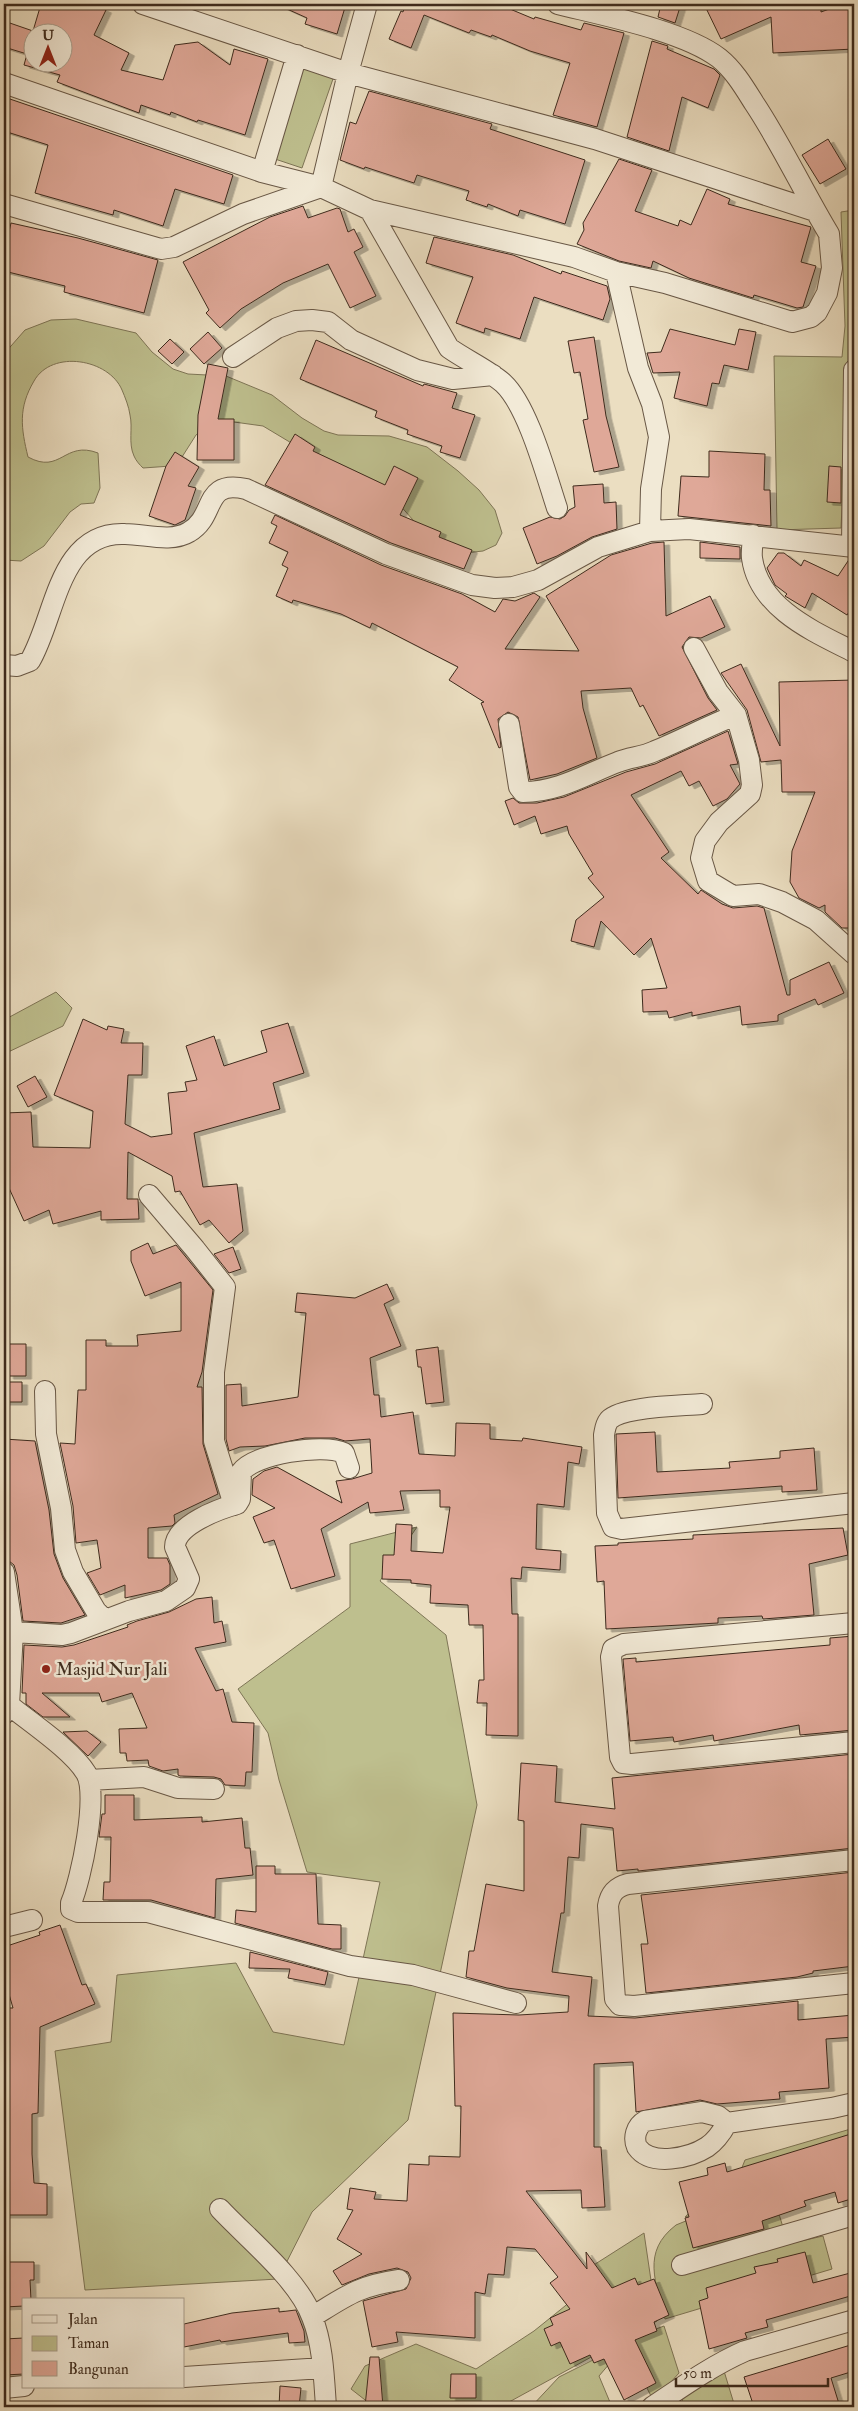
<svg xmlns="http://www.w3.org/2000/svg" width="858" height="2411" font-family="'IM FELL Double Pica',serif">
<style>
.green{fill:#bebf8e;stroke:#7e7556}
.building{fill:#dfa898;stroke:#3e2b1d;fill-rule:evenodd;filter:url(#shadow)}
.lines{fill:none;stroke-linecap:round;stroke-linejoin:round}
.minor-casing{stroke:#695846;stroke-width:22}
.minor{stroke:#f2ead7;stroke-width:20}
.poi-dot{fill:#8f2418;stroke:#f2ead7;stroke-width:2}
.labels{text-anchor:middle;dominant-baseline:central;stroke-width:5;stroke-linejoin:round;paint-order:stroke}
.poi-label{font-size:18px;fill:#3e2b1d;stroke:#f2ead7;text-anchor:start}
</style>
<defs>
<filter id="shadow"><feDropShadow dx="5.5" dy="3" stdDeviation="0" flood-color="#0004"/></filter>
</defs>
<rect width="100%" height="100%" fill="#ebdec1"/>
<filter id="stains"><feTurbulence type="fractalNoise" baseFrequency=".004" numOctaves="4"/><feColorMatrix values="0 0 0 0 .2 0 0 0 0 .09 0 0 0 0 .02 0 0 0 .5 -.17"/></filter>
<radialGradient id="worn" r=".72"><stop offset=".6" stop-color="#630" stop-opacity="0"/><stop offset="1" stop-color="#630" stop-opacity=".3"/></radialGradient>
<path class="green" d="M304 66 334 76 302 168 272 158Z
M854 210V461L844 462 841 528 777 530 774 356 842 357 845 326 841 212Z
M76 319 136 333 152 352 173 369 188 374 226 376 272 395 302 418 324 431 338 435 389 436 427 447 458 471 479 490 495 510 502 533 496 545 483 551 465 553 437 543 413 520 382 485 313 456 263 426 234 422 207 426 196 435 182 457 171 466 143 468C140 465 136 461 134 456 128 443 133 428 130 415 129 407 125 397 122 390 109 359 52 349 34 381 18 408 21 428 28 457 61 475 64 440 98 453L100 488 94 503 81 504 70 512 44 546 21 561 4 560V354L25 330 51 320Z
M56 992 72 1008 63 1026 4 1054V1020Z
M417 1527 380 1581 446 1635 477 1805 408 2120 312 2212 278 2279 85 2290 55 2051 111 2042 117 1975 236 1963 273 2032 344 2045 380 1882 307 1872 279 1780 268 1733 238 1689 350 1607V1544Z
M854 2128V2164L791 2182 773 2194 788 2244 823 2236 832 2269 665 2319C656 2282 641 2252 676 2225L725 2205 685 2217 710 2191 741 2170 745 2160Z
M644 2233 657 2321 500 2407H370L369 2403 351 2389 365 2366 416 2344 476 2369 534 2331 565 2306 584 2288 589 2268Z
M664 2326 679 2373 661 2393 651 2396 627 2349 640 2335Z
M627 2343 599 2376 612 2407H531L559 2377Z
M724 2371 735 2407H686L682 2400 705 2378Z"/>
<path class="building" d="M41 4H91L106 10 94 35 129 53 121 70 163 80 175 45 198 42 230 65 234 49 268 59 245 135 198 120 197 122 171 112 170 115 141 105 139 113 57 82 60 75 24 65 27 54 4 47V21L33 31ZM32 32H62V62H32Z
M276 4H346L337 34 305 24 307 18Z
M400 4H498L534 19 535 17 581 30 584 23 624 33 597 127 553 115 570 63 530 51 492 35 491 37 471 30 469 33 424 15 411 48 389 39 401 11 403 12 404 8 399 6Z
M661 4H681L675 23 658 17Z
M704 4H799L792 7 821 5V12L843 4H854V49L773 53 771 17 721 39Z
M652 41 668 46 667 49 714 69 720 75 708 108 682 97 669 151 627 137Z
M369 91 492 124 490 129 585 160 565 224 520 210 518 216 488 204 487 207 466 200 469 191 417 175 414 183 365 167 364 169 340 160 350 122 356 124Z
M4 97 233 175 224 204 175 189 163 226 114 210 113 215 35 193 48 145 4 131Z
M828 139 846 169 820 184 802 155Z
M619 159 652 170 635 211 678 226 680 220 691 225 707 189 730 199 728 204 811 227 801 262 816 266 803 307 797 308 754 295 753 298 689 278 653 261 651 268 619 261 577 244 584 230 583 223Z
M303 206 308 218 337 208 340 209 348 232 354 229 363 247 354 252 376 296 350 308 328 264 283 283 241 309 220 328 206 313 209 310 183 262 270 217Z
M11 223 78 238 158 260 144 313 64 292 65 286 4 271V254Z
M434 237 513 255 561 274 562 271 607 286 610 299 603 320 534 297 520 339 485 328 484 333 456 323 473 277 426 263Z
M670 329 735 345 739 329 756 332 748 370 724 365 719 384 712 383 707 406 674 398 680 372 653 373 647 353 661 352Z
M208 332 222 348 204 364 190 349Z
M594 337 606 416 619 467 594 472 583 420 588 419 580 372 574 373 568 341Z
M170 339 184 352 172 364 158 351Z
M316 340 423 386 424 384 457 393 452 408 475 415 460 458 440 452 442 446 407 434 408 430 375 417 377 411 300 379Z
M208 364 228 368 218 419H234V460H197L198 415Z
M295 434 315 447 313 451 385 485 394 466 418 478 400 515 441 532 439 537 472 550 464 569 391 543 265 485Z
M709 451 765 454 764 490H770L771 526 678 516 681 476 709 477Z
M175 452 199 467 188 486 196 488 185 520 175 525 149 516 166 466Z
M829 466 841 467V503L827 502Z
M603 484 604 503 616 502 617 529 592 537 557 556 537 564 523 528 550 517 560 519 565 516 569 510 575 507 573 486Z
M275 515 381 565 462 594 495 612 503 599 515 601 534 593 540 597 505 649 579 651 546 596 611 555 652 543 664 542 666 616 710 596 725 627 701 638 689 637 682 647 708 698 717 710 659 736 643 705 640 707 631 688 581 691 583 708 597 758 557 774 530 780 518 717 508 712 498 719 501 747 499 748 481 703 484 702 449 680 458 667 372 623 370 628 341 614 293 600 292 603 276 596 288 568 282 565 288 552 269 543 277 526 271 523Z
M700 542 740 547V559L700 558Z
M778 553H784L801 566 804 560 838 576 850 558 854 559V604L847 615 812 593 805 608 785 596 787 594 775 585 767 568Z
M741 664 780 746 779 682 854 680V928H842L825 912V905L819 908 799 898 790 882 792 851 815 792H782L781 760 761 762 747 710 721 673Z
M728 731 738 764 730 765 740 784 727 799 713 806 699 781 689 786 681 771 631 795 669 852 661 858 698 894 701 890 722 904 733 908 757 906 764 908 787 995H790V980L829 962 844 993 818 1005 815 999 778 1015V1021L742 1025 740 1006 692 1016V1012L669 1018 667 1011 643 1012 642 990 667 988 651 938 634 955 601 921 594 947 571 941 576 920 604 897 588 878 593 874 569 834 567 826 541 834 535 816 514 825 505 801 513 798 519 803H537L564 797 626 772 655 764Z
M83 1019 107 1030 108 1026 124 1029 121 1043H143L142 1075H128L125 1124 151 1137 172 1134 168 1093 187 1091 185 1082 197 1080 186 1046 214 1036 224 1066 267 1052 261 1031 288 1023 304 1073 273 1083 280 1109 194 1133 203 1187 237 1184 243 1231 229 1243 209 1220 200 1225 180 1191 175 1192 172 1176 128 1152 127 1199H138L139 1219 101 1220V1211L53 1224 49 1210 24 1221 4 1177V1113L31 1112 33 1147 90 1148 93 1111 54 1095Z
M35 1076 47 1097 28 1107 17 1086Z
M148 1243 153 1254 176 1245 213 1290 202 1372 197 1387H202L203 1444 218 1494 174 1515 175 1523 172 1526 148 1528V1558H167L170 1565V1584L161 1590 125 1598V1585L100 1595 87 1573 101 1568 97 1540 76 1543 73 1506 60 1443 75 1444 78 1390H86V1340H106V1346H138L137 1335 181 1331V1282L145 1296 131 1261V1251Z
M233 1247 241 1269 229 1273 214 1254Z
M387 1284 394 1299 384 1304 401 1346 370 1358 374 1395H379L381 1417 413 1412 419 1454 455 1456 456 1423 490 1424V1439L522 1441 523 1438 582 1447 579 1464 568 1462 564 1507 537 1504 536 1549 561 1551 560 1570 522 1567 521 1579 511 1578 512 1614H518V1736L486 1735 487 1703H477L479 1680H484L483 1625H469L468 1605 430 1603 431 1585 411 1583V1580L382 1579 383 1555H394L396 1524 412 1525 411 1551 443 1553 450 1507H440V1490L400 1491 404 1510 370 1513 368 1502 321 1529 335 1576 291 1589 274 1540 264 1543 253 1517 275 1508 252 1495 253 1479 264 1471 277 1467 342 1503 336 1481 352 1479 372 1473 370 1439 345 1441 335 1438H305L265 1446 240 1447 229 1451 226 1439V1385L241 1384 242 1406 298 1397 306 1313 295 1312 297 1293 355 1298Z
M7 1344H26V1376H8Z
M438 1347 444 1402 426 1404 421 1367H418L416 1350Z
M4 1382H22V1402H4Z
M655 1432 657 1472 730 1468 729 1462 780 1458V1451L814 1448 817 1490 782 1492V1486L618 1498 616 1434Z
M4 1439 35 1441 49 1510 54 1554 63 1578 85 1615 61 1623 23 1621 17 1575 14 1565 9 1561 4 1523Z
M843 1528 848 1555 809 1564 814 1615 763 1619 762 1616 718 1618V1623L606 1629 604 1581 597 1582 595 1546 618 1545V1543L693 1539V1535Z
M212 1597 214 1623 222 1621 226 1642 195 1648 216 1691 223 1689 232 1722 254 1723 252 1772H246L245 1786 225 1785 221 1779 214 1777 180 1776 178 1775V1769L163 1771 149 1766 148 1760 127 1761 126 1753H120L119 1729 147 1728 132 1693 102 1702 99 1693H42L70 1717H43L26 1704V1693H22L24 1645 62 1647 74 1645 128 1627 127 1625 137 1621 169 1612 196 1599Z
M854 1636V1730L800 1735 799 1725 714 1741 713 1735 674 1742 673 1737 630 1741 623 1659 636 1658V1662L830 1645V1638Z
M87 1731 101 1742 88 1756 63 1732Z
M854 1754V1848L638 1871V1869L617 1871 613 1828 581 1824 579 1858 568 1857 564 1913H561L552 1972 592 1977 588 2016 635 2018 798 2001V2020L854 2015V2037L826 2039 829 2088 779 2092 780 2099 717 2104 700 2100 636 2112 633 2062 594 2064V2147H601L605 2207 582 2208 581 2190 526 2191 587 2269 586 2252 612 2288 635 2278 638 2285 654 2279 669 2315 654 2322 657 2331 635 2340 656 2383 624 2400 604 2359 594 2363 590 2355 570 2364 560 2342 551 2346 544 2329 553 2325 550 2318 570 2309 550 2283 558 2277 535 2249 507 2247 504 2275 488 2274 485 2294 475 2292V2338L396 2332 398 2342 372 2347 363 2301 406 2289 411 2278 408 2272 397 2268 369 2274 342 2285 333 2271 362 2254 337 2239 353 2210 347 2209 350 2188 376 2192 374 2199 407 2201 409 2164 429 2165V2156L460 2157 461 2106H455L453 2013 519 2015 568 2012 569 1996 507 1988 466 1977 469 1951H474L486 1884 524 1891V1821L518 1820 521 1763 557 1766 555 1802 615 1809 612 1778Z
M105 1795H134V1820L202 1817V1822L242 1818 245 1848H250L253 1875 216 1879 215 1918 151 1900H103L104 1882H110L111 1837H99L102 1814H105Z
M256 1866H275V1874H316L318 1924 341 1925V1949H332L235 1923 236 1910 256 1912Z
M854 1872V1966L813 1971V1973L797 1977 646 1993 641 1944H648L641 1895Z
M60 1925 82 1985 86 1984 95 2004 40 2027 38 2113 32 2114V2154L34 2183 47 2184V2215H4V2008H13L4 1977V1947L40 1935 39 1932Z
M250 1952 328 1972 325 1985 288 1978 290 1969 249 1968Z
M854 2133V2198L838 2203 835 2192 804 2201 806 2206 762 2221 764 2229 693 2248 685 2218 689 2217 679 2182 708 2175 707 2168 725 2163 727 2172Z
M805 2252 813 2283 854 2272V2295L766 2320 768 2327 745 2333 747 2338 709 2349 699 2301 708 2298 706 2288 756 2273 754 2267 778 2262 777 2259Z
M4 2262H34V2280H30L31 2300H24V2306L4 2307Z
M279 2308V2312L296 2310 304 2331 305 2342 289 2343 288 2333 221 2342 220 2340 184 2347V2324L232 2313Z
M24 2338V2374L4 2375V2339Z
M854 2344V2371L831 2378 840 2407H754L744 2377Z
M370 2357H379L383 2407H365Z
M451 2374H476V2398H450Z
M280 2386 301 2388 299 2407H279Z"/>
<g class="lines">
<g class="minor-casing">
<path id="minor" d="M143 4 348 73 595 139 815 211
M4 83 262 172 321 187 370 210 574 257 616 272 665 283 792 322 811 317 817 312 827 293 832 268 829 234C803 191 782 145 754 103 744 87 734 70 719 58 684 31 602 15 558 4
M262 172 297 55
M321 187 348 73 367 4
M4 204 161 249 174 247 243 214 321 187
M370 210 449 348C466 360 488 370 503 383 528 406 546 475 557 508
M616 272 638 368 652 404 659 437 651 489 650 531
M233 357 277 328 296 321 312 320 328 322 351 340 417 370 453 379 493 375
M753 535C753 543 751 551 752 558 759 609 815 632 854 652
M852 546 854 370
M694 648 718 692 736 715 749 760 752 785 750 794 719 822 705 841 701 858 708 881 733 896 759 894 782 902 816 920 854 954
M4 665 17 666 30 661C56 617 58 531 125 534 145 534 171 543 189 532 217 516 202 479 246 489L386 554 472 585 495 588 513 587 538 580 598 547 650 531 689 529 854 547
M509 724 519 787 523 792C559 792 586 774 618 762 630 757 643 757 655 751 682 740 708 726 736 715
M149 1195 195 1249 225 1287 214 1372V1441L234 1505
M45 1391 46 1434 61 1508 65 1550 73 1572 96 1611 105 1620
M702 1404C681 1406 623 1406 609 1420 605 1425 605 1430 604 1435L607 1513 613 1527 622 1529 854 1503
M4 1572 13 1632 9 1705 4 1714
M854 1623 624 1644 613 1649 611 1657 620 1757 623 1763 632 1764 854 1742
M13 1632 62 1635 71 1633 129 1611 166 1601 185 1588 189 1579 175 1547C175 1525 219 1509 237 1504L240 1499 241 1472C254 1454 323 1443 344 1453L349 1468
M9 1705C31 1723 72 1750 86 1773 99 1794 81 1880 71 1903V1909L78 1912H148L350 1966 413 1975 516 2003
M89 1780 144 1777 178 1788 214 1789
M854 1860 628 1884C616 1887 610 1893 608 1906L615 1999 620 2005 634 2006 854 1983
M4 1927 32 1920
M702 2112 718 2116 727 2123C722 2132 716 2141 707 2147 690 2158 651 2167 637 2147 633 2138 636 2126 645 2121Z
M727 2123 832 2108 854 2103
M220 2209C248 2239 298 2279 312 2317 323 2344 324 2378 326 2407
M682 2265 854 2215
M312 2317C346 2296 358 2286 399 2280
M184 2377 323 2368
M4 2388 24 2386
M652 2407C682 2387 711 2366 745 2351L854 2320"/>
</g>
<use href="#minor" class="minor"/>
</g>
<circle class="poi-dot" cx="46" cy="1669" r="5"/>
<g class="labels">
<g class="poi-label">
<text x="56" y="1669">Masjid Nur Jali</text>
</g>
</g>
<rect width="858" height="2411" fill="none" stroke="#ebdec1" stroke-width="20"/>
<rect x="5" y="5" width="848" height="2401" fill="none" stroke="#3e2b1d" stroke-width="2.5"/>
<rect x="10" y="10" width="838" height="2391" fill="none" stroke="#3e2b1d"/>
<rect x="22" y="2298" width="162" height="90" fill="#f2ead7" stroke="#aa9e8d"/>
<rect x="32" y="2315" width="25" height="8" fill="#f2ead7" stroke="#aa9e8d"/>
<text x="68" y="2324" font-size="15" fill="#3e2b1d">Jalan</text>
<rect x="32" y="2336" width="25" height="15" fill="#bebf8e" stroke="#aa9e8d"/>
<text x="68" y="2348" font-size="15" fill="#3e2b1d">Taman</text>
<rect x="32" y="2361" width="25" height="15" fill="#dfa898" stroke="#aa9e8d"/>
<text x="68" y="2374" font-size="15" fill="#3e2b1d">Bangunan</text>
<g transform="translate(48 48)"><circle r="24" fill="#f2ead7" stroke="#aa9e8d"/>
<path d="M0-4L9 19L0 12L-9 19Z" fill="#8f2418"/>
<text y="-8" font-size="14" font-weight="bold" text-anchor="middle" fill="#3e2b1d">U</text>
</g>
<path d="M676 2378v8h152v-8" fill="none" stroke="#3e2b1d" stroke-width="2.5"/>
<text x="683" y="2378" font-size="15" fill="#3e2b1d" stroke="#f2ead7" stroke-width="4" paint-order="stroke">50 m</text>
<rect width="100%" height="100%" filter="url(#stains)"/>
<rect width="100%" height="100%" fill="url(#worn)"/>
</svg>
